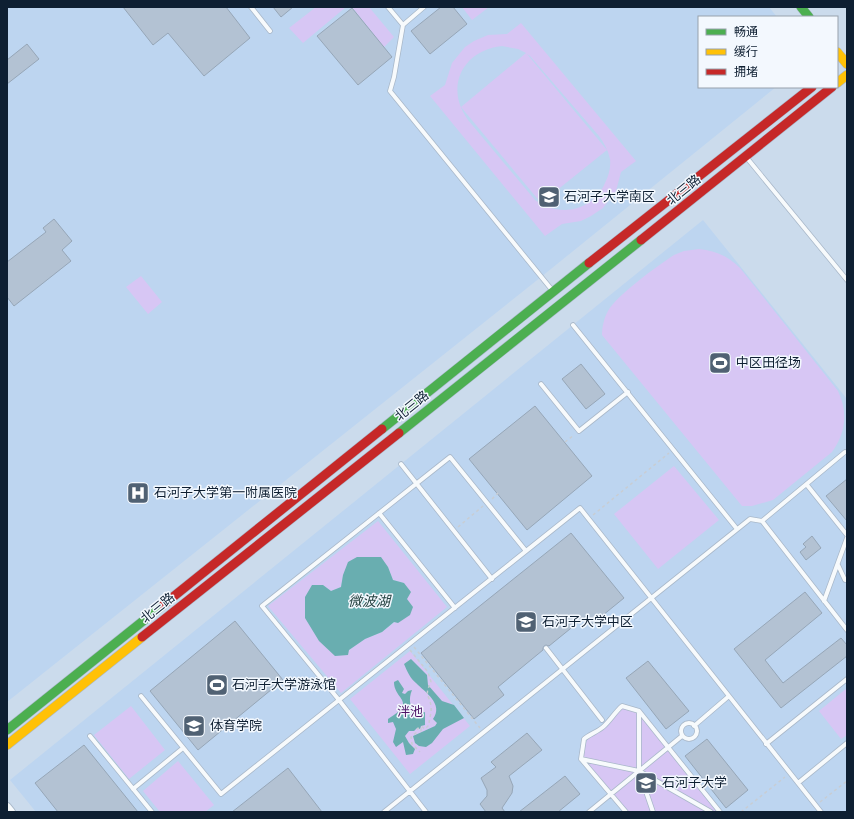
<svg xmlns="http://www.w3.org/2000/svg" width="854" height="819" font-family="'Nunito Sans','Noto Sans SC',sans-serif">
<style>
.built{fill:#bdd5f0}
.green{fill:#d7c6f4;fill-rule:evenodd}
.water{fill:#69aeb0}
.building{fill:#b3c2d3;stroke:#96a6b7}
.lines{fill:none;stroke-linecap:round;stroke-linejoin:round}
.lane-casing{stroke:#a9b8c9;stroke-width:5.5}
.street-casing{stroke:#a9b8c9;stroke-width:10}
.fast-casing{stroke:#a9b8c9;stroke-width:10}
.slow-casing{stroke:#a9b8c9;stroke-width:10}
.jam-casing{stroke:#a9b8c9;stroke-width:10}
.path{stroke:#c8cdd3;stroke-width:1.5;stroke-dasharray:3 3;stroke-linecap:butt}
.lane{stroke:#f7fafc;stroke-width:4}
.street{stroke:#f7fafc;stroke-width:8}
.fast{stroke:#4caf50;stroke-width:9}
.slow{stroke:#ffc107;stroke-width:9}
.jam{stroke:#c62828;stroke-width:9}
.labels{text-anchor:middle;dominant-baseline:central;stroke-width:3;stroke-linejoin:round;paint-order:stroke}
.street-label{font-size:13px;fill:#0e1f32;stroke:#f3f8fe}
.poi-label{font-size:13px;fill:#0e1f32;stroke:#f3f8fe;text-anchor:start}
.park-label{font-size:13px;fill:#4d1567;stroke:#f3f8fe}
.water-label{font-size:14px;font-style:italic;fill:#23403f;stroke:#f3f8fe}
</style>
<rect width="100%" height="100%" fill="#cbdbec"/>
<path class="built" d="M7 7H769L777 17H699V87H776L541 277 7 702Z
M703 220 847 399V812H36L10 780Z"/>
<path class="green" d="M316 7H346L303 43 289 28Z
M352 7H369L394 37 384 47Z
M462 7H489L472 20Z
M521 23 636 161 621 172 616 191 603 208 591 216 581 221 562 224 545 236 430 96 445 85 452 63 465 47 474 41 488 35 507 34ZM502 46 518 49 526 53 461 107 541 203 607 150 527 54 530 56 599 136C604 143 608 150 610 159 611 167 609 175 605 183 593 211 559 218 535 200L468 120C444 87 463 50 502 46Z
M699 249C716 251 728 256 740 268L838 391C848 412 846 433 832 452L773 500 752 506H742L602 335C602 327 604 318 608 311 617 295 657 266 674 255L684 251Z
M141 276 162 302 148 314 126 287Z
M674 466 719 520 658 569 614 514Z
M378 521 447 607 341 693 268 606ZM388 567 393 580 404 583 407 599 395 622 382 632 365 639 349 650 323 585 331 591 341 587 343 575Z
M410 651 470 726 410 774 350 699Z
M847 688V735L841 739 819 711Z
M131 706 165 750 129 779 94 735Z
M622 706 639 711 720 812H626L581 759 587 740 604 727Z
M178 761 214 805 205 812H160L143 791Z"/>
<path class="water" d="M357 557H381L388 567 393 580 404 583 411 592 407 599 413 607 410 615 398 623 394 622 382 632 365 639 349 650 348 655 335 656 319 641 305 618V597L312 585H323L331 591 341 587 343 575 348 562Z
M411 659 427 675 428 685 442 701 454 705 464 718 443 729 432 743 426 747 419 746 415 743 413 736 435 726 437 723 433 719C444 704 425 692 416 683 410 678 407 671 404 664Z
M398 680 404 689 402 693 405 694 408 691 412 690C408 700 410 707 416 715L425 712V725L421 726 420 729 417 728 414 731H409L405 736 409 743 415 749 413 754 406 755 403 742 396 747 393 742 396 729 393 722 388 723V719C418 701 394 700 394 682Z"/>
<path class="building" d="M123 7H226L250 38 204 76 168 33 153 45Z
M273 7H293L281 17Z
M441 7H453L467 24 430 54 411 31Z
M352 8 392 57 358 85 317 36Z
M27 44 39 59 7 84V60Z
M54 219 72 241 62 250 71 261 14 306 7 297V262L46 232 43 228Z
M581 364 605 394 586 409 562 379Z
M535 406 592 476 527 530 469 459Z
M847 479V521L826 496Z
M571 533 624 598 592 624 586 616 549 646 546 645 544 646 543 648V650L498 687 504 695 474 719 421 653Z
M812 536 821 548 806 560 800 552 806 547 803 544Z
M805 592 822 613 765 660 783 683 841 638 847 645V656L781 708 734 649Z
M235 621 283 680 198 750 150 691Z
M648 661 689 711 666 729 626 678Z
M527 733 542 750 509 776 513 786 512 793 502 808 505 812H486L480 804 487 796V790L481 778 496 767 491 762Z
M707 739 748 790 726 808 685 756Z
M84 745 138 812H58L35 783Z
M288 768 322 812H232Z
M565 776 580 794 558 812H519Z"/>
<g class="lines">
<g class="lane-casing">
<path id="lane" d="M251 7 270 31
M388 7 403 25 394 77 390 91 552 290
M403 25 424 7
M747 158 847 280
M573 325 737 529
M541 384 579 431 628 392
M401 464 492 579
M807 485 847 535
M379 513 455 608
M762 521 847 630
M838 565 845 580H847
M824 601 847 538
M546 648 602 720
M141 696 221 794 580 508 821 812
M639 712V771L653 812
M681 731a8 8 0 1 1 16 0a8 8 0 1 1-16 0Z
M694 726 729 696
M90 736 152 812
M766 744 847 679
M581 759 639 771 711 812
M798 783 847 743
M133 789 183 748
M384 812 750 519 762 521 845 452
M426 812 339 700 262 606 450 457 526 551
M589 812 682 736
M626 812 581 759 584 739C590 734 597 732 603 727 610 721 615 712 622 706L639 711 720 812"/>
</g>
<g class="street-casing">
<path id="street" d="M7 807 11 812"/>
</g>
<g class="fast-casing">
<path id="fast" d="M801 7 809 17
M382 429 589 263
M399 433 641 240
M7 730 163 605"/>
</g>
<g class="slow-casing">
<path id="slow" d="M837 52 847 64
M837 83 847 75
M7 745 142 637"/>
</g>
<g class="jam-casing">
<path id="jam" d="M641 240 832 87
M589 263 812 87
M163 605 382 429
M142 637 399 433"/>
</g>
<path class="path" d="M565 442 574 435
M492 499 498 493
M593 515 669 453
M458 527 483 506
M414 647 480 728
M410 650 428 672 431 682C424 696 429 694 431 706 432 712 429 719 429 725L425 729 421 726V731L418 728 417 732 411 737 412 744 420 752
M820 802 847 781
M741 812 785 777"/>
<use href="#lane" class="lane"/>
<use href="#street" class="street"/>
<use href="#fast" class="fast"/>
<use href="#slow" class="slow"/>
<use href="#jam" class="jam"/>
</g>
<defs>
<g id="university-square" transform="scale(1.15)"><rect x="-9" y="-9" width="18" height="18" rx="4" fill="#506173" stroke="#f3f8fe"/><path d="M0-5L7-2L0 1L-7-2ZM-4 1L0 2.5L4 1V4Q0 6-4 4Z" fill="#fff"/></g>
<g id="stadium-square" transform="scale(1.15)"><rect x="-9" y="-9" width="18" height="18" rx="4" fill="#506173" stroke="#f3f8fe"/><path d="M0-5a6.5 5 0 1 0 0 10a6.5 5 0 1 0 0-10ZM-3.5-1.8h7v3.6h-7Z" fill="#fff"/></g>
<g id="hospital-square" transform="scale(1.15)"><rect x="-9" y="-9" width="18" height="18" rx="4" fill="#506173" stroke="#f3f8fe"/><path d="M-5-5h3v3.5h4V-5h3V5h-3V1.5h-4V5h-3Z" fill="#fff"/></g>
</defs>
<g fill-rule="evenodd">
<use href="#university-square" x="549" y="197"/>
<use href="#stadium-square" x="720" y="363"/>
<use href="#hospital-square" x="138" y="493"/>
<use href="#university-square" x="526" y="622"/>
<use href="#stadium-square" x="217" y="685"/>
<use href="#university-square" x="194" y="726"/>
<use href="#university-square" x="646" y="783"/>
</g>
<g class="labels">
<g class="street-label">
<text transform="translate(684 190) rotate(-39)">北三路</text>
<text transform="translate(412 406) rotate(-39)">北三路</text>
<text transform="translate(158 608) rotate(-39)">北三路</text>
</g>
<g class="poi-label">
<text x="564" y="197">石河子大学南区</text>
<text x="736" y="363">中区田径场</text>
<text x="154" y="493">石河子大学第一附属医院</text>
<text x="542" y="622">石河子大学中区</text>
<text x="232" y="685">石河子大学游泳馆</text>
<text x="210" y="726">体育学院</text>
<text x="662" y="783">石河子大学</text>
</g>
<g class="park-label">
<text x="410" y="712">泮池</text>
</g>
<g class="water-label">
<text x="369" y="601">微波湖</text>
</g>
</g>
<rect width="854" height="819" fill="none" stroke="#0e1f32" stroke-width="16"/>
<rect x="698" y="16" width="140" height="72" fill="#f3f8fe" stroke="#97a1ac"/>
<rect x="706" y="29" width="20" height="6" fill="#4caf50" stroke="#97a1ac"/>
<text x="734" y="36" font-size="12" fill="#0e1f32">畅通</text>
<rect x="706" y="49" width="20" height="6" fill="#ffc107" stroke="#97a1ac"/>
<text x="734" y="56" font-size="12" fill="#0e1f32">缓行</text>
<rect x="706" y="69" width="20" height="6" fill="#c62828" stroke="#97a1ac"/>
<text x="734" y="76" font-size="12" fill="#0e1f32">拥堵</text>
</svg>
